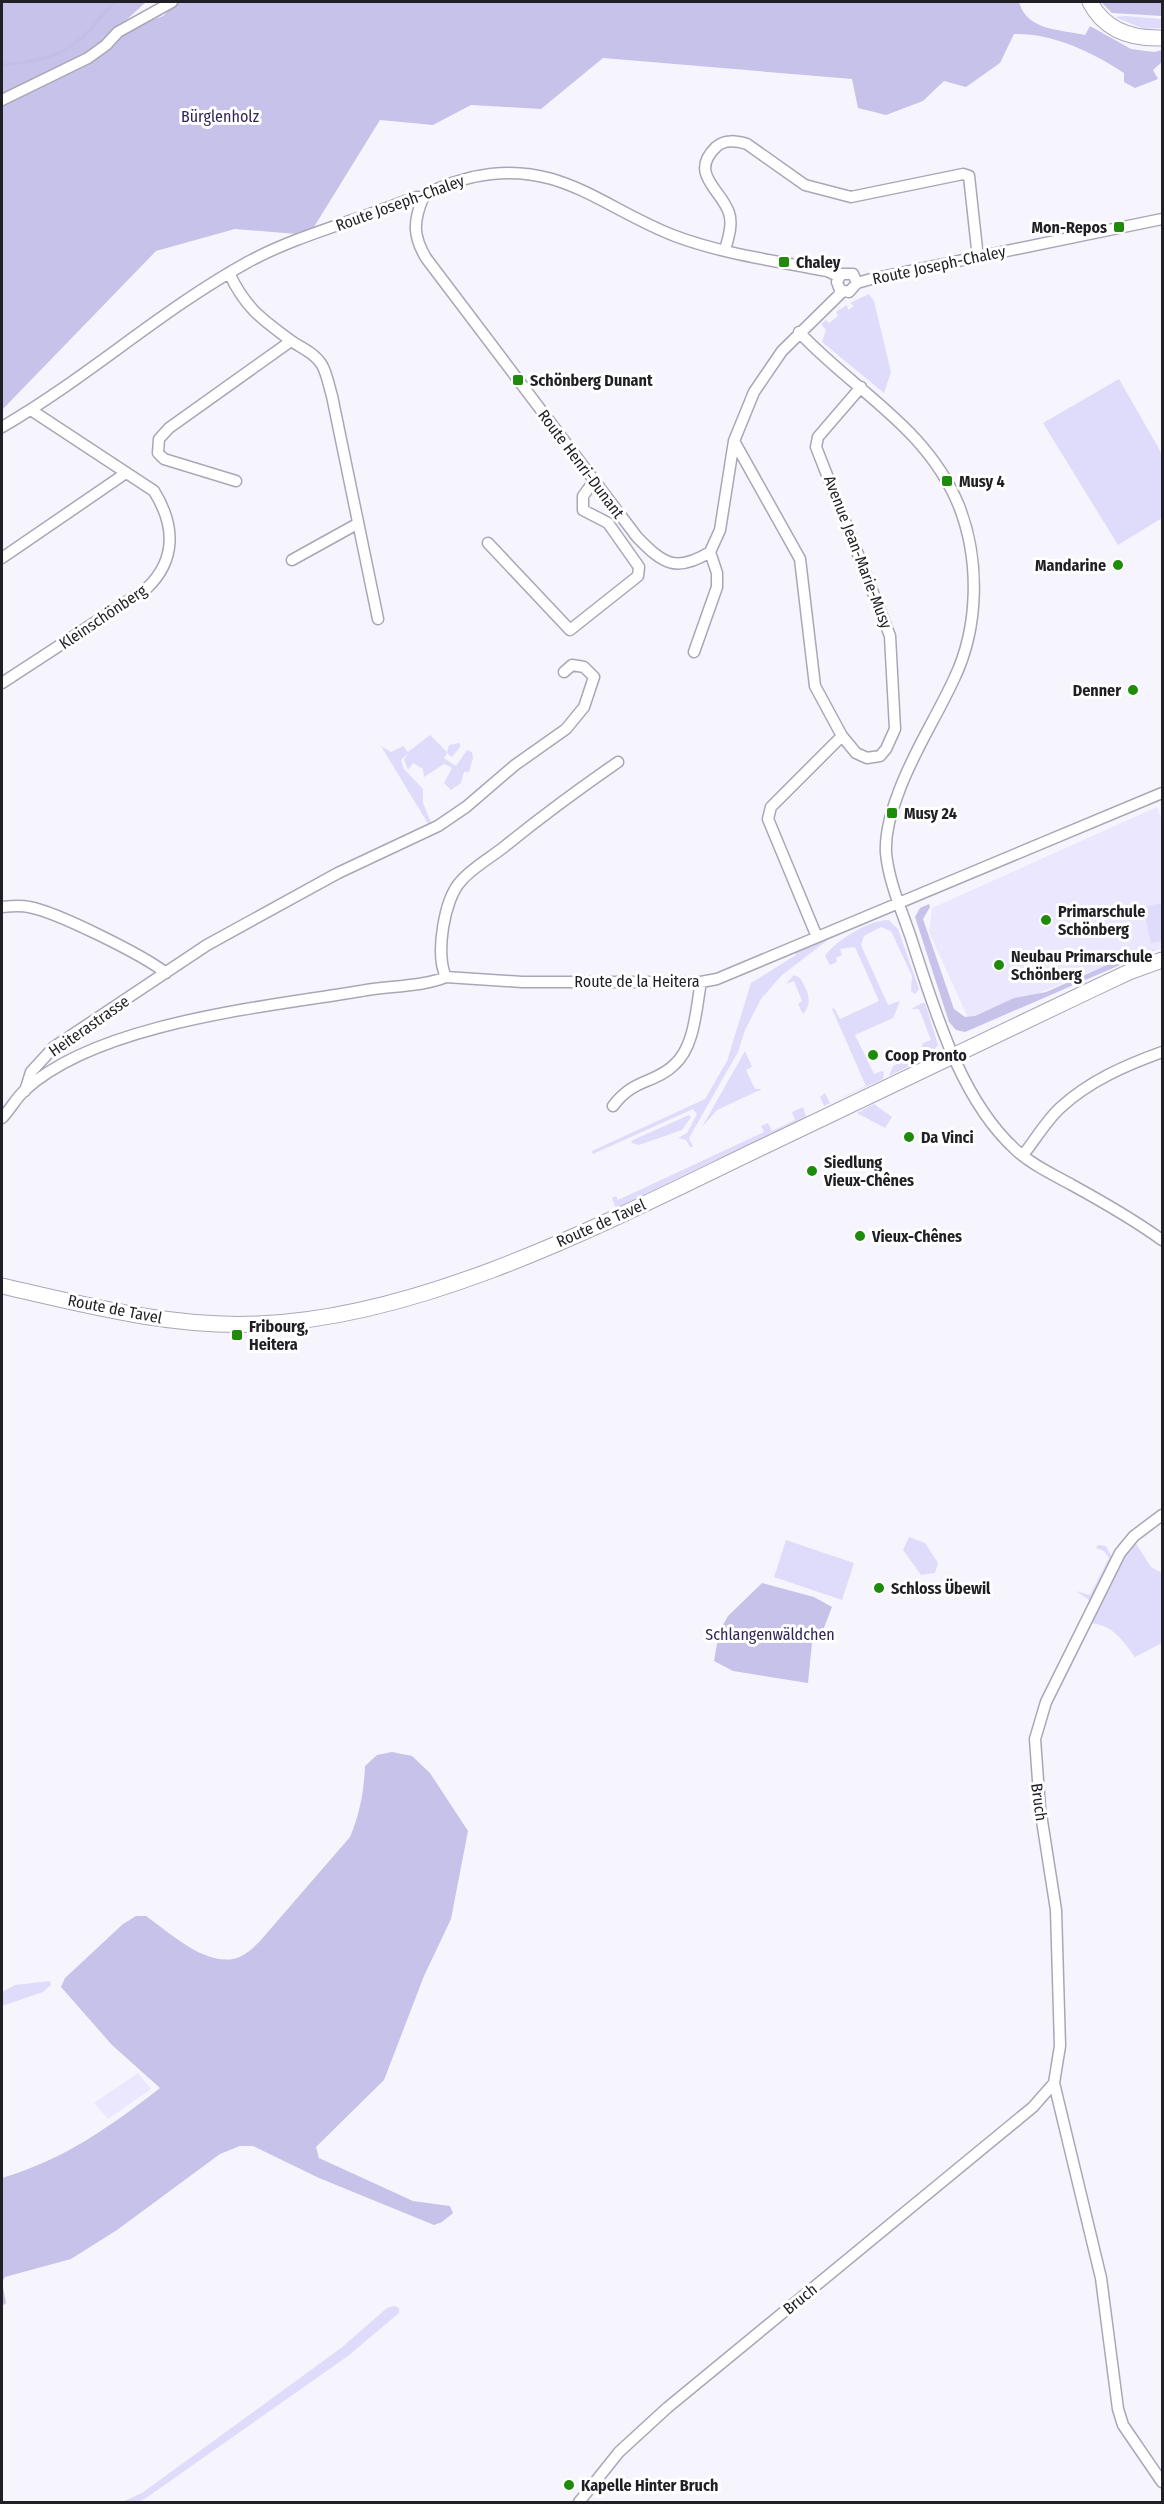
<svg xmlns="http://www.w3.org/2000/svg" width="1164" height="2504" font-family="'Fira Sans Condensed',sans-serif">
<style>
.built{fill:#eae7fe}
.green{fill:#dfdbfa}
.forest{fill:#c7c2ea}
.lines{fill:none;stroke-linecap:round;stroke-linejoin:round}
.stream{stroke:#c3bee5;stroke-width:3}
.street-casing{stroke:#a9a7b6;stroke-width:13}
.secondary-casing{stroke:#a9a7b6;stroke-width:17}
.street{stroke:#fff;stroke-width:10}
.secondary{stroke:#fff;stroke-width:15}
.poi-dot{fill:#1f8b0a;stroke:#fff;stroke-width:2}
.labels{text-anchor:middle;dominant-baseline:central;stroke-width:6;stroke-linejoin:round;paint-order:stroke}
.park-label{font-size:16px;fill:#312656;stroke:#fff}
.street-label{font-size:16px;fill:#201f25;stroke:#fff}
.poi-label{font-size:16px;font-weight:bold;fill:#201f25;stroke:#fff;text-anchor:start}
</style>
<rect width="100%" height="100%" fill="#f6f5fe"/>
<path class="built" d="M1157 807 1162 821V948L1089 972 970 1022 929 932 932 908Z
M138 2073 151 2089 108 2119 94 2103Z"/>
<path class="green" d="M1126 16 1162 19V28L1144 29 1115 17Z
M869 294 874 301 891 372 884 393 822 342 826 330 821 324 826 320 829 323 838 316 836 312 847 305 848 310 854 306 850 303Z
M1119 379 1162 454V518L1118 545 1043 423Z
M430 735 447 752 449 745 460 743V747L452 757 447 753 444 758 456 766 467 750 472 752 473 758 469 772H464L461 783 451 790 444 783 452 768 444 764 424 777 423 769 413 763 408 770 404 760 408 753 401 760 404 769 423 789V803L432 825 430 827 381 746 391 752 403 746 408 752Z
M1162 903V941L1151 943 1143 907Z
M889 920 898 929 919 989 915 994 911 991 912 976 891 931 881 927 864 936 861 945 888 1005 900 1001 893 1018 855 1035 874 1074 882 1071 884 1073 883 1079 824 1106 820 1097 825 1093 830 1103 866 1086 832 1009 834 1008 840 1019 879 1001 855 947 840 949 842 955 836 958 837 962 830 965 825 956C835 941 870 919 889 920Z
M833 936 782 975 761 999 745 1030 738 1052 689 1138 693 1147H690L686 1140 678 1138 687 1133 697 1114 693 1109 593 1154 592 1151 705 1099 727 1061 751 983 796 955 795 952Z
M794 975 800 978C807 990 814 1002 803 1014L798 1004 802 1001 794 981 786 984Z
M922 1003H925L938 1045 928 1057 889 1076 893 1066 920 1052 923 1043 931 1040 919 1009H911Z
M745 1051 752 1067 746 1070 755 1089H762L717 1110 702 1127Z
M874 1104 892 1117 885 1128 857 1113Z
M803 1107 806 1117 616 1208 612 1198 616 1196 618 1200 764 1132 761 1126 768 1123 772 1131 795 1120 792 1112Z
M689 1115 691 1117 682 1130 639 1145 632 1143 631 1141Z
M909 1537 925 1543 938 1563 935 1573 921 1575 903 1550Z
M786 1540 854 1563 842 1600 774 1577Z
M1135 1542 1151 1567 1162 1573V1643L1135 1657C1122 1640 1114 1626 1091 1623L1120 1562Z
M1098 1545 1106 1546 1113 1559 1092 1602 1076 1591 1090 1595 1109 1558 1104 1551 1096 1548Z
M50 1981 51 1985 43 1992 2 2006V1992L15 1985Z
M394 2306 399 2308V2313L348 2356 146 2498 138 2502H122L142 2493 341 2348 387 2308Z"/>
<path class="forest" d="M2 2H146L123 23 134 27 163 16 178 2H1019C1027 31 1059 29 1085 35L1090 26 1131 49 1154 52 1162 50V62L1153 70 1158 79 1135 88 1124 82V73C1092 52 1053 33 1014 34L1000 63 966 87 944 81 923 101 886 115 858 108 852 79 603 58 541 109 471 105 433 125 380 120 309 235 235 229 156 251 2 410Z
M1101 2H1162V16L1112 13Z
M929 904 930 907 923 919 954 1009 965 1017 975 1016 1014 998 1046 992 1114 962 1157 949 965 1032 956 1030 949 1022 915 917 920 908Z
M762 1583 814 1597 832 1607 822 1633 812 1643 808 1683 733 1671 714 1661 719 1632 728 1616Z
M392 1752 412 1756 430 1773 468 1831 451 1919 424 1976 384 2080 316 2147 319 2158 413 2201 450 2206 453 2213 442 2222 434 2225 319 2178 253 2146H240L220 2154 117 2230 71 2259 5 2277 2 2282 6 2303 2 2306V2178C63 2160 110 2127 160 2088L112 2045 61 1987 65 1978 123 1924 136 1916H146C169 1932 202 1964 233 1959 244 1957 252 1949 260 1941L350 1837C360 1813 364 1791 365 1766L377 1755Z"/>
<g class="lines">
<path class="stream" d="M2 65C68 57 71 52 114 2"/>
<g class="street-casing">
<path id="street" d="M2 100 88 58 106 45 118 32 172 2
M423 198C413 222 413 236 426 258L637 537C663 564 676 573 710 552
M725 250C728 239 733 224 729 213 722 190 688 174 716 147 725 139 736 141 747 144L805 185 851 197 963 174 969 176 978 258
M229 273C245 307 260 318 290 340 301 348 315 353 322 365 327 374 329 386 332 396L378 619
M857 283 853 274H841L837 282 840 290 849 292 857 283 871 279 1162 219
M799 332C854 391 927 427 959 506 980 560 979 627 954 679 936 718 912 754 898 794 891 812 885 833 886 853 889 883 902 911 911 938 934 1008 960 1100 1016 1150 1032 1165 1054 1175 1072 1185 1103 1202 1133 1219 1162 1240
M2 427C87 378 161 310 248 262 294 237 348 223 397 204L417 197 423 198C439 186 454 182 473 177 558 158 602 208 675 236 723 254 777 261 827 271L838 276
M734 441 800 559 815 686 842 736 771 807 768 819 817 937
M236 481 164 459 158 453 159 439 169 428 291 341
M488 543 570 630 638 576 639 567 608 523 583 510V496L594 481
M2 558 126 473
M292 560 357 524
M694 652 717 587V573L710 552 720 530 734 441 754 392 782 351 843 291
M2 683 146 589C177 560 175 525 154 491L31 410
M842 736 856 753 867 758 880 756 886 749 895 729 890 636 816 447 818 437 861 387
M618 762C579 789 541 817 504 847 490 858 472 868 461 881 444 899 435 955 446 977L522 982H701L717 979 1162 793
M2 907C11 906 20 905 29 907 57 912 143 955 166 973
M25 1091 31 1072 54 1047 207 945 338 873 438 826 466 807 515 765 566 729 584 707 594 677 584 667 572 665 564 672
M613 1106C634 1078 654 1084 674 1065 695 1047 696 1008 701 982
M2 1118C10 1110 16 1098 25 1090 98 1023 264 1007 361 991 386 986 422 987 446 977
M1023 1155C1035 1140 1046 1121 1060 1108 1089 1081 1126 1065 1162 1052
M1054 2083 1101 2278 1118 2409 1123 2425 1162 2482
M579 2502 619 2452 667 2408 1033 2107 1054 2083 1060 2046 1056 1910 1040 1808 1035 1739 1046 1702 1120 1553 1134 1536 1162 1515"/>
</g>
<g class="secondary-casing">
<path id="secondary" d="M1090 2C1105 31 1132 39 1162 38
M2 1286C86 1305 171 1328 258 1324 423 1318 605 1223 752 1152 878 1092 1003 1031 1129 972L1162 960"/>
</g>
<use href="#street" class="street"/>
<use href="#secondary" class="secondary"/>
</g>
<g class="poi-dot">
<rect x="1113" y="221" width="12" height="12" rx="3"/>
<rect x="778" y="256" width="12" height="12" rx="3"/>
<rect x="512" y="374" width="12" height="12" rx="3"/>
<rect x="941" y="475" width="12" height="12" rx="3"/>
<circle cx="1118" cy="565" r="6"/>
<circle cx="1133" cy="690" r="6"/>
<rect x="886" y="807" width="12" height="12" rx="3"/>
<circle cx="1046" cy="920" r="6"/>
<circle cx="999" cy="965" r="6"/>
<circle cx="873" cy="1055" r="6"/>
<circle cx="909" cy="1137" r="6"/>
<circle cx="812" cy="1171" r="6"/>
<circle cx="860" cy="1236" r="6"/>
<rect x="231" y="1329" width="12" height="12" rx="3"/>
<circle cx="879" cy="1588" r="6"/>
<circle cx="569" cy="2485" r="6"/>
</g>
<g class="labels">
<g class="park-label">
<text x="220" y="116">Bürglenholz</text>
<text x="770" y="1634">Schlangenwäldchen</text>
</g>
<g class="street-label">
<text transform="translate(400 203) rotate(-20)">Route Joseph-Chaley</text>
<text transform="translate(939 265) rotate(-12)">Route Joseph-Chaley</text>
<text transform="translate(581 464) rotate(53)">Route Henri-Dunant</text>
<text transform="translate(858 552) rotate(69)">Avenue Jean-Marie-Musy</text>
<text transform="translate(103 617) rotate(-34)">Kleinschönberg</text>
<text x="637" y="981">Route de la Heitera</text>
<text transform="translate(89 1026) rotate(-35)">Heiterastrasse</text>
<text transform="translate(601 1223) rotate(-24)">Route de Tavel</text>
<text transform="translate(115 1309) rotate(11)">Route de Tavel</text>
<text transform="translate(1039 1802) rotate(82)">Bruch</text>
<text transform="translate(800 2299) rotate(-39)">Bruch</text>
</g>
<g class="poi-label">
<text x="1107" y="227" text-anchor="end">Mon-Repos</text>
<text x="796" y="262">Chaley</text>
<text x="530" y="380">Schönberg Dunant</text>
<text x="959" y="481">Musy 4</text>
<text x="1106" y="565" text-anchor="end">Mandarine</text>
<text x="1121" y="690" text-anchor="end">Denner</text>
<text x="904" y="813">Musy 24</text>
<text x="1058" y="911">Primarschule<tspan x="1058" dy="18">Schönberg</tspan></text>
<text x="1011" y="956">Neubau Primarschule<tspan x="1011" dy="18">Schönberg</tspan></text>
<text x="885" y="1055">Coop Pronto</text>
<text x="921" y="1137">Da Vinci</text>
<text x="824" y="1162">Siedlung<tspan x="824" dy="18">Vieux-Chênes</tspan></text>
<text x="872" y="1236">Vieux-Chênes</text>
<text x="249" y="1326">Fribourg,<tspan x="249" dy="18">Heitera</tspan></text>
<text x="891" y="1588">Schloss Übewil</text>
<text x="581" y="2485">Kapelle Hinter Bruch</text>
</g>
</g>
<rect width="1164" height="2504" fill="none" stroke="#201f25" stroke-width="6"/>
</svg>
